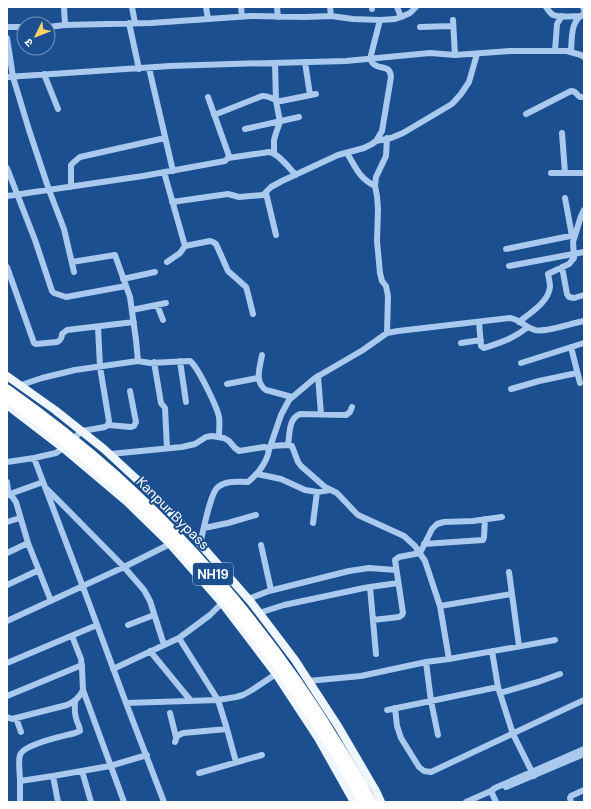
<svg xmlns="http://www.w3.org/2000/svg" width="591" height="809" font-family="'DM Sans','Noto Sans Devanagari',sans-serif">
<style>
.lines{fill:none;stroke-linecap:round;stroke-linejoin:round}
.minor{stroke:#a9c9ee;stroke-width:6}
.major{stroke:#f0f6ff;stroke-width:8}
.highway-bridge{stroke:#fff;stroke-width:9}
.labels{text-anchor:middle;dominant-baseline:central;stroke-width:4;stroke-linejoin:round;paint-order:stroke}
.shield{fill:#1b4f8f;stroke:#bbcadd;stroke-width:1}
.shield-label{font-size:13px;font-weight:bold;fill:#fff}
.street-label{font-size:14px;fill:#fff;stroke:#1b4f8f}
</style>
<rect width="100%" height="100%" fill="#1b4f8f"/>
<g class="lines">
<path class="minor" d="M64 7 65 25
M132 7 135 23
M206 7 208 19
M241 7 242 17
M277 7 278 17
M330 7 331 16
M397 7 401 17
M546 7C548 10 550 13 553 15 561 18 572 16 581 16
M583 7 584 10
M372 9V7
M453 20 455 55
M129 23 139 69
M7 27H24
M48 27 65 25 151 23 251 16 305 17 331 16 353 19 380 20 395 19 401 17 410 13 416 7
M420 27 453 26
M7 38 13 77 29 130 49 190 64 229 74 272
M555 51 557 24 562 16
M571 52C572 40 570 20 584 14
M305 62 310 95
M149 68 173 171
M44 74 58 109
M7 77 170 66 231 64 346 61 430 53 455 55 511 51H567L581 55 584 57
M526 114 571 91C577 91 576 95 580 97H584
M214 115 262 96C270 95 274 101 281 101L316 94
M245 129 299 117
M562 133 565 173
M376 141 391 138 403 133 452 104 461 94 469 82 477 54
M274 153V140L276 133 280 122 276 101 275 63
M347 153C356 168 359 178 375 186
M228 158 269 152C278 153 289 168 296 175
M7 168 35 240 52 291 54 293 66 297 126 286
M164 172 185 246 180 253 167 262
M551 173H584
M71 187V165L74 162 80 157 165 138
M266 193 276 235
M7 196 143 176 225 161 228 158 229 156 208 97
M565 198 572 236
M172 202 228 194 239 197 263 195 271 187 282 181 338 155 364 148 372 144 376 141 382 131 391 77C390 66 384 69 377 66 373 65 372 62 370 59L380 20
M185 246 210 241 213 242 216 244 228 271 246 287 247 290 253 314
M506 249 575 235
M72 262 115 255 130 297 136 340 138 361
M509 266 584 252
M7 267 34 343 36 344 57 342C61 340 62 338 62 334L67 330 134 322
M562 267 567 294 569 297 574 298 584 295
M123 279 155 272
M157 305 163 320
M132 310 166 303
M479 322 481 346 484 348C502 342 513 339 528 327
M519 322C530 313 548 303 550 287 550 283 549 279 548 274L550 273 569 264 574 258 573 242 581 216 584 210
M98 327 100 367 109 421 108 425 105 427 82 431 63 448 56 453 34 458 83 587 126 703 164 802
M387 333 388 296 386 286 382 281 380 273 377 241 378 209 377 196 375 186 376 177 386 156 387 138
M461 343 481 340
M571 347 580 383
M262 355C260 367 254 382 266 390L292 397
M180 361 186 402
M154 362 161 403 165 408 167 448
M521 363 584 343
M318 376 321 414
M227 384 258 378
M21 385 42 378 75 370 138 361 150 363 190 361C198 367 217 407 219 417 220 423 219 430 219 436
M511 389 539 381 577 373
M108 425 131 427 134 426 136 422 130 391
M288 445C290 434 288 419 300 414L346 415 350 412 352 407
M271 446 288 445 292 446 298 462 301 466 325 487 337 493 354 511 358 515 404 536 415 546 425 561 440 606
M269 450 281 415 289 400 315 378 363 350 387 333 398 331 510 318C519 319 526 328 535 330 545 333 572 323 584 321
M110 454 182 447 195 444 206 437 212 436 224 438 229 441 235 448 239 451 264 447 268 448 269 450C267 462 258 474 248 482 238 482 226 480 218 487 210 493 203 533 200 544
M7 462 34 458
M257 474 281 479 305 490 317 492 330 490
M7 482 8 491 16 502 28 543 51 601
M47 489 124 567 144 590 150 601 164 645
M8 495 10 494 43 482
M7 522 20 518
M313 523 317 492
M204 528 228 523 256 515
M424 544 483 540 484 537 485 519
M261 545 271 590
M7 553 28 543
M509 572 519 646
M7 585 39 570
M370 587 398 583
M248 599 269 591 349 571 369 568 396 570
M259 613 284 605 364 588 370 587 376 654
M373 620 399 617 402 615 403 613 395 560 399 557 420 553 432 529 437 524 444 522 473 521 502 517
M7 621 124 567 170 544
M128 625 154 615
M72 636 81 659 82 668 83 690 124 802
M179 638 218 700 227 729 236 762
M150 651 191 701
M492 651 498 687 513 734 534 776
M449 659 440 606 512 594
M426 662 431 701 438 735
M7 663 97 625
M113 669 179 638 210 615 222 603
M308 681 361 676 426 662 449 659 555 640
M500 693 538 682 560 674
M7 696 82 665
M126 703 218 700 236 697 243 695 252 690 276 674
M395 708 397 726 401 738 419 767 424 771 431 772 584 700
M387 710 431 701 498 687
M170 713 176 737
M7 717 12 719 67 705C74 702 80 697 83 690
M16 718 21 732
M175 742 177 736 183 733 227 729
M82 771 91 802
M199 773 262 755
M53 776 58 802
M20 781C20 774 18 761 20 755 24 744 64 736 75 733L80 731C80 726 77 723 76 718 74 712 75 706 75 701
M506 787 584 754
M491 791 496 802
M20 802V781L53 776 110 766 147 755
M466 802 491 791 495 788 584 749
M571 802 570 798 571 796 584 790"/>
<path class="major" d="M7 376 55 410 104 449 144 486 187 529 251 602 295 660 338 726 376 791 381 802
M7 405 63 448 127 502 170 544 222 603 276 674 318 738 354 802"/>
<path class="highway-bridge" d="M7 389C45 416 81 444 116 475 158 513 197 554 233 597 272 644 307 692 338 744 350 763 362 782 372 802
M7 398C60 437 111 478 157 524 238 606 308 701 363 802"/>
</g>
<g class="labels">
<rect class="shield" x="193" y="563" width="40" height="22" rx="3"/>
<g class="shield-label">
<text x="213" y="574">NH19</text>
</g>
<g class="street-label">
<text transform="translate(173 513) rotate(45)">Kanpur Bypass</text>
</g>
</g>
<rect width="591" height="809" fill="none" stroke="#ffffff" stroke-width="16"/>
<g transform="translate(36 36) rotate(227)"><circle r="19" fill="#1b4f8f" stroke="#7695bc"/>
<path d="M0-3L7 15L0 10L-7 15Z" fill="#ffd166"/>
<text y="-6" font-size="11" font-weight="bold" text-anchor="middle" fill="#ffffff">उ</text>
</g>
</svg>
